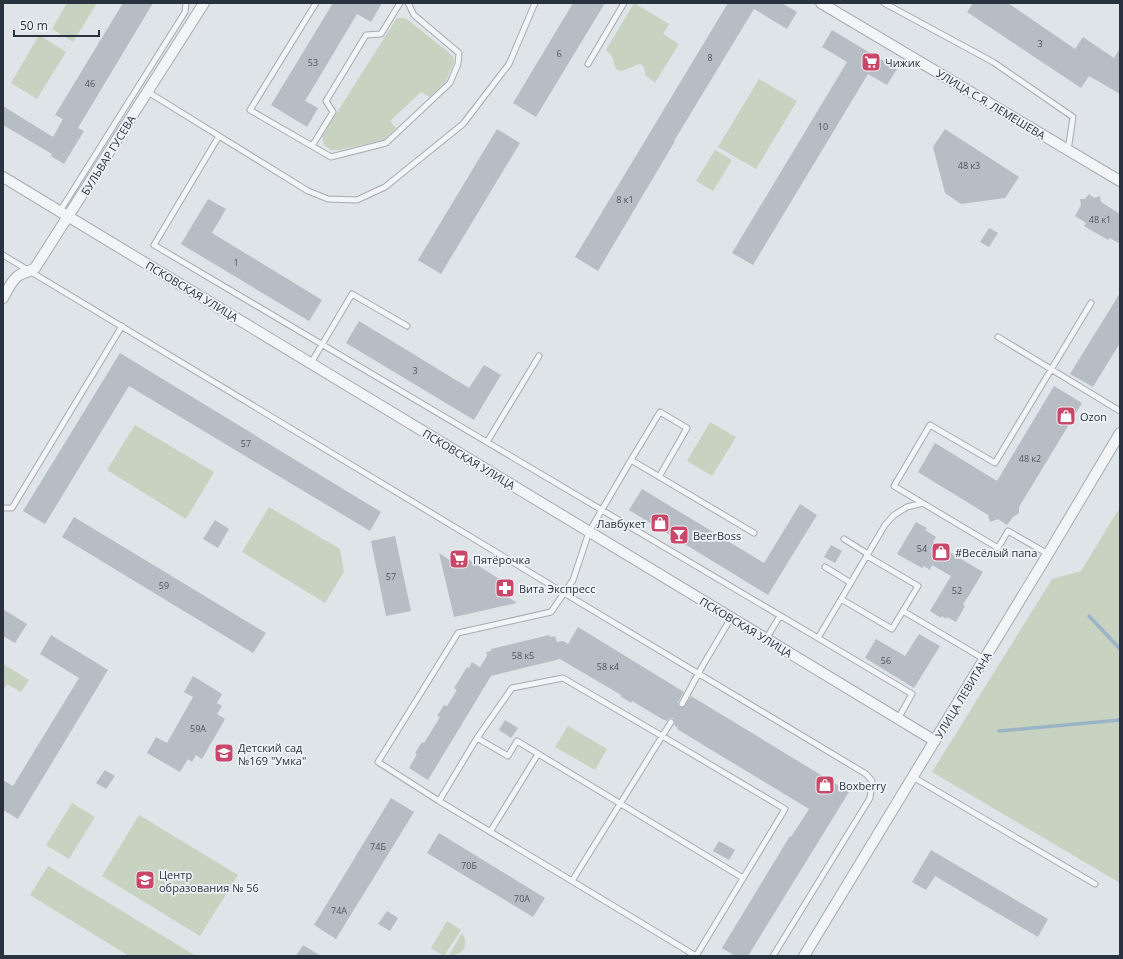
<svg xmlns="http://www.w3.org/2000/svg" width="1123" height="959" font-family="'Open Sans',sans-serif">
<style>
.green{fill:#c7d2c1}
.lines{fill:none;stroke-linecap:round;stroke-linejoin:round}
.stream{stroke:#9bb5c7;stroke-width:3.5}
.building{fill:#b7bdc5}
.service-casing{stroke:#a5abb2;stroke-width:7}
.minor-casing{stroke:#a5abb2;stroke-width:12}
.service{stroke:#f2f4f6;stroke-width:5}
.minor{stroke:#f2f4f6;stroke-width:10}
.labels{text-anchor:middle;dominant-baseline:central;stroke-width:3.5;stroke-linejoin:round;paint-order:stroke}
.number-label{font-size:9px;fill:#4c5660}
.poi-label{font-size:11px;fill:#29333f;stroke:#eff2f6;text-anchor:start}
.street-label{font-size:11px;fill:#29333f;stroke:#eff2f6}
</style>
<rect width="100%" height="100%" fill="#dfe4e8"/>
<path class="green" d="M67 3H97L73 42 52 29Z
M634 3 669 24 663 34 679 44 655 83 645 75C645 71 645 67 641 64 633 64 620 77 615 67 613 64 614 60 612 57 611 55 608 52 606 50Z
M397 18H403L407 19 453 56 454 63 445 82 430 97 421 92 390 121 396 128 384 140 340 150H331L324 145 322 136Z
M39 35 66 52 37 99 11 83Z
M759 79 797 101 756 169 718 147Z
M715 150 732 160 713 191 696 181Z
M710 422 736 437 712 476 687 461Z
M135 425 214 472 186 519 107 470Z
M269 507 340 549 344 572 325 603 242 552Z
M1120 507V883L932 772 1052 579 1081 571Z
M3 664 29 680 21 692 7 684 3 690Z
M568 726 607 749 595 770 555 747Z
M72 803 95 817 69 859 46 845Z
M139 815 238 875 200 936 102 876Z
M48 866 196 956H129L30 895Z
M447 921 461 930 444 956 431 948Z
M462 933C470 946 463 955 449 955Z"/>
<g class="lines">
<path class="stream" d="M1089 616 1120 649
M999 731 1120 720"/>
</g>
<path class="building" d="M123 3H153L78 128 84 131 64 164 51 156 52 154 3 125V106L53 137 63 119 55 115Z
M333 3H382L371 22 357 14 305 101 318 108 307 127 271 105Z
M573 3H605L536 117 513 103Z
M728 3H782L797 12 787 29 754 9 674 141H675L598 271 575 257Z
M973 3H1008L1075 49 1083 37 1114 58 1120 48V94L1089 76 1081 88 967 12Z
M832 30 897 69 887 85 868 74 753 265 732 253 847 62 822 47Z
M497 129 520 143 441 274 418 260Z
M945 129 1019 177 1005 198 961 204 945 193 933 147Z
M1089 194 1094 198 1100 196 1101 202 1120 214V244L1110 238 1108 240 1084 226 1086 223 1075 216 1081 205 1080 199H1085Z
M208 199 226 209 212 233 322 300 309 321 181 244Z
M989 228 998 233 989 247 980 242Z
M1120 293V343L1093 387 1070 374Z
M359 321 469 388 484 365 501 375 474 420 346 343Z
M120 353 381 512 370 531 129 386 45 524 23 511Z
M1054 386 1082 403 1019 507V513L1013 517 1007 525 998 519 990 522 988 515 918 472 935 443 997 481Z
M642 489 764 563 800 504 817 515 768 595 629 510Z
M74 517 266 633 253 653 62 537Z
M215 520 229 529 218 548 203 539Z
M916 522 927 528 925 530 936 537 933 542 983 572 963 605 965 606 956 622 947 617 946 619 942 616 941 618 930 611 951 576 932 565 930 570 924 566 922 568 897 554Z
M395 536 411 611 386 616 371 541Z
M831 545 842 551 835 563 824 557Z
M457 552 510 586 505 595 517 603 454 617 439 553 451 561Z
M3 609 27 624 15 643 3 636Z
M578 627 684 692 678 702V705L680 707H684L691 696 849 792 748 956H735L722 948 790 836 791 837 809 809 677 729 678 728 674 725 675 722 673 718H669L667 721 662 719 632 701 631 703 620 696 621 695 560 659 491 676 428 780 409 768 417 754 415 753 422 742 424 743 440 717 437 716 444 705 447 706 457 690 454 688 467 667 469 668 472 662 480 667 487 656 486 652 491 651V649L549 635 550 637 555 636 557 642 563 641 568 644Z
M919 634 940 646 914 688 865 658 876 639 905 656Z
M51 635 108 670 18 819 3 810V780L13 786 79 678 40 654Z
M193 676 222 694 217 703 222 706 217 714 225 719 202 759 196 755 192 762 188 759 180 772 147 753 156 737 167 743 193 697 184 692Z
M505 720 518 728 511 738 499 730Z
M105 770 115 776 106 789 96 783Z
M391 798 414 812 336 939 314 925Z
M439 833 545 898 533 917 427 853Z
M719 841 735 850 729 860 713 851Z
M931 850 1048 919 1038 937 935 876 926 890 912 882Z
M387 911 398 918 390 931 378 924Z
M303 945 321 956H296Z"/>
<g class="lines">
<g class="service-casing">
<path id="service" d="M316 3 250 110 312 146 333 112 326 101 366 35 381 34 400 3
M884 3 993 62 1073 117 1069 144 1066 149
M588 64 624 3
M148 92 308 191 328 199 357 200 385 187 463 124 509 64 535 3
M219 136 154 245 818 638
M312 146 331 157 386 143 450 83 458 64 459 53 414 15 408 3
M60 211 185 12 186 3
M3 255 564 593 866 774 872 781 870 798 773 956
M998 337 1120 411
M311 363 352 294 407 326
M487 442 539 356
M631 460 660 412 687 428 659 477
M3 508H12L122 326
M844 539 868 554
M1048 554 1008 531 998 548 894 486 930 425 995 463 1091 303
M825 567 851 583
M841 599 892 629 918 586 867 556
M903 611 984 659
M766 639 780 616
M682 704 703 665 731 618
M898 719 912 694 818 638 885 525 894 515 907 507 923 503
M671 722 572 881 696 956
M477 738 512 688 563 678 662 736 785 809 696 956
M913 777 1095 884
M439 801 378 762 458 633 551 612 573 580 589 532 631 460 754 533
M490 832 538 754
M572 881 439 801 477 738 508 756 517 741 743 878"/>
</g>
<g class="minor-casing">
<path id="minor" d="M821 3 1120 181
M3 177 935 741
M3 298C7 291 11 281 18 276 23 272 30 272 35 268L204 3
M804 956 1048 554 1120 433"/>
</g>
<use href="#service" class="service"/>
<use href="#minor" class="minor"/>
</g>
<defs>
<g id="supermarket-square" transform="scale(1)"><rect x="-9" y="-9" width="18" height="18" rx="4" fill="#c94869" stroke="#eff2f6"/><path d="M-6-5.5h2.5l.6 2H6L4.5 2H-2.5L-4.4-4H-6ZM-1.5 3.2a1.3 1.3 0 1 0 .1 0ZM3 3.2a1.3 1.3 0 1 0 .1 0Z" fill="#fff"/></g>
<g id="shop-square" transform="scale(1)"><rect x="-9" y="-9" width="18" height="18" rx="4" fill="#c94869" stroke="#eff2f6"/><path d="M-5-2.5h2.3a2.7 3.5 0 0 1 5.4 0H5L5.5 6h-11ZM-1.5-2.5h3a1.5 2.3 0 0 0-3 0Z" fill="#fff"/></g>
<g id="bar-square" transform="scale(1)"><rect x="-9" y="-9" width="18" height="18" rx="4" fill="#c94869" stroke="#eff2f6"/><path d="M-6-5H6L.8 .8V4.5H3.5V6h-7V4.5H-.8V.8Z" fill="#fff"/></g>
<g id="pharmacy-square" transform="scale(1)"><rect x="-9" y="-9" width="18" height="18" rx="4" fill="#c94869" stroke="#eff2f6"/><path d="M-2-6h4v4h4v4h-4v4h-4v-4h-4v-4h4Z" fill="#fff"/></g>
<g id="school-square" transform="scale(1)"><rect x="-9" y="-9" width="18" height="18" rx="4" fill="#c94869" stroke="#eff2f6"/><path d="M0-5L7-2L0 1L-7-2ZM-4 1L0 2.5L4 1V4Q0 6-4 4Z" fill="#fff"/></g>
</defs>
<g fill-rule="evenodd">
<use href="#supermarket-square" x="871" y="62"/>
<use href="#shop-square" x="1066" y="416"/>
<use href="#shop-square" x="660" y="523"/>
<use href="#bar-square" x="679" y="535"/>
<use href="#shop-square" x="941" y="552"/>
<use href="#supermarket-square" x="459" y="559"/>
<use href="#pharmacy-square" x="505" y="588"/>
<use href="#school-square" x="224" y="753"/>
<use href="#shop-square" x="825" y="785"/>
<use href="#school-square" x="145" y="880"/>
</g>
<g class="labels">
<g class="number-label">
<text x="1040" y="43">3</text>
<text x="559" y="53">6</text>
<text x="710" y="57">8</text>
<text x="313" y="62">53</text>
<text x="90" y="83">46</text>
<text x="823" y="126">10</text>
<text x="969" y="165">48 к3</text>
<text x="625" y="199">8 к1</text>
<text x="1100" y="219">48 к1</text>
<text x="236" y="262">1</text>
<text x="415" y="370">3</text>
<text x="246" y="443">57</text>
<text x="1030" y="458">48 к2</text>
<text x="922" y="548">54</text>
<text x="391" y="576">57</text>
<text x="164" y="585">59</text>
<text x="957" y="590">52</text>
<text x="523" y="655">58 к5</text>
<text x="886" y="660">56</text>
<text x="608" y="666">58 к4</text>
<text x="198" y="728">59А</text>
<text x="378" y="846">74Б</text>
<text x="469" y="865">70Б</text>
<text x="522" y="898">70А</text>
<text x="339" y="910">74А</text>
</g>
<g class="poi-label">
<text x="885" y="62">Чижик</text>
<text x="1080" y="416">Ozon</text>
<text x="646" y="523" text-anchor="end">Лавбукет</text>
<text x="693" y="535">BeerBoss</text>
<text x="955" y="552">#Весёлый папа</text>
<text x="473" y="559">Пятёрочка</text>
<text x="519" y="588">Вита Экспресс</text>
<text x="238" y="747">Детский сад<tspan x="238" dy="13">№169 "Умка"</tspan></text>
<text x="839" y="785">Boxberry</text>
<text x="159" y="874">Центр<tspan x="159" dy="13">образования № 56</tspan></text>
</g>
<g class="street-label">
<text transform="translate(991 104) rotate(31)">УЛИЦА С.Я. ЛЕМЕШЕВА</text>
<text transform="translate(108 155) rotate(-58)">БУЛЬВАР ГУСЕВА</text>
<text transform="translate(192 291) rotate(31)">ПСКОВСКАЯ УЛИЦА</text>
<text transform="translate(469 459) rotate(31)">ПСКОВСКАЯ УЛИЦА</text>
<text transform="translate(746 627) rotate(31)">ПСКОВСКАЯ УЛИЦА</text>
<text transform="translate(963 695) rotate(-59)">УЛИЦА ЛЕВИТАНА</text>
</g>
</g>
<rect width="1123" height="959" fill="none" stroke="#29333f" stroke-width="8"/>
<path d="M14 30v6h85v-6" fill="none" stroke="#29333f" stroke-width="2"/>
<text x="20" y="30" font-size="12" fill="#29333f" stroke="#eff2f6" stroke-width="3" paint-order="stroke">50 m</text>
</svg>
